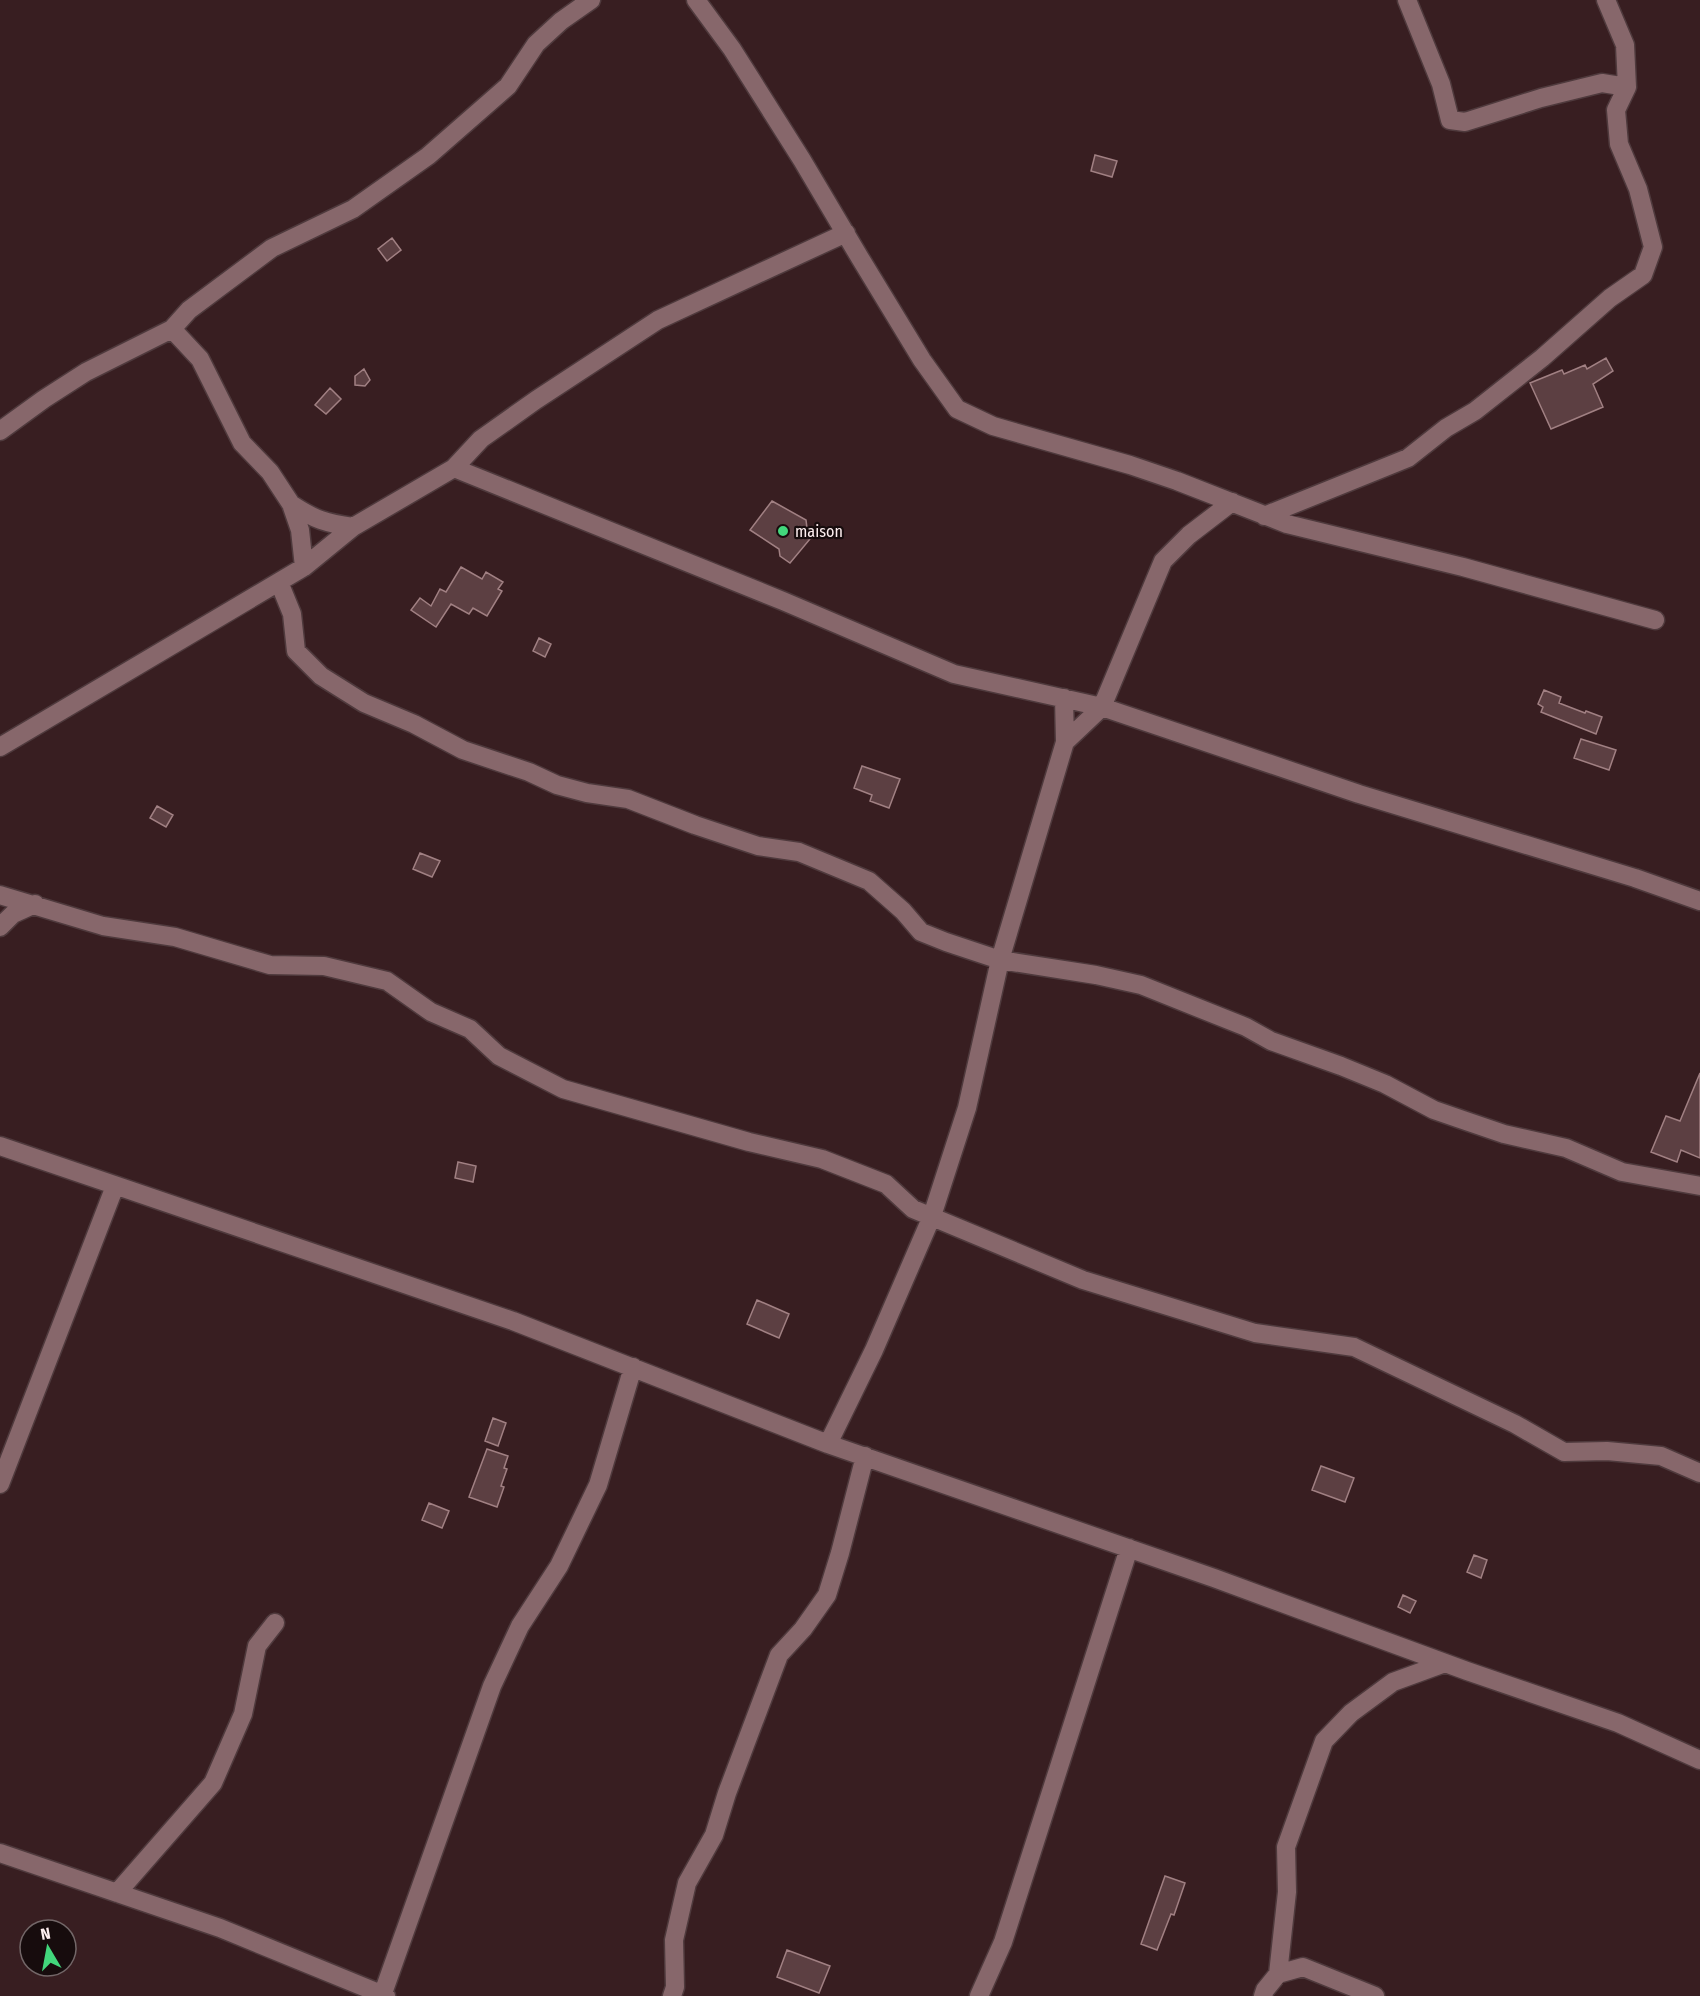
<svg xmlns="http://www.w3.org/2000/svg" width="1700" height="1996" font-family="'Fira Sans Condensed',sans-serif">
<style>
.building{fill:#5c3f42;stroke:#a18083;stroke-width:1.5}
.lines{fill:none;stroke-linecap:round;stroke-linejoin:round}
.minor-casing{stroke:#4f3a3d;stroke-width:21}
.minor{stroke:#87676b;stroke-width:18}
.poi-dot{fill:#42d77c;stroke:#170c0d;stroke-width:2}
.labels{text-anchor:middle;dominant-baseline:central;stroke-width:4.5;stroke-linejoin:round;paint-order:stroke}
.poi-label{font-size:16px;fill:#feeff0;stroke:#170c0d;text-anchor:start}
</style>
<rect width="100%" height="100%" fill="#381e21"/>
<path class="building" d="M1095 155 1117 161 1112 177 1091 171Z
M392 238 401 250 387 261 378 249Z
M1606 358 1613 371 1593 384 1603 407 1551 429 1530 383 1562 370 1564 374 1585 365 1587 369Z
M364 369 370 380 365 386 355 385V376Z
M330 388 341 399 326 414 315 405Z
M772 501 806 520 807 528 815 533 790 563 780 556 779 549 750 530Z
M461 567 482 579 486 572 503 582 498 589 502 591 487 616 473 608 469 614 451 604 436 627 411 610 420 598 431 606 440 589 446 592Z
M539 638 551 644 545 657 533 651Z
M1544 690 1561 697 1559 703 1585 713 1586 711 1602 717 1596 734 1541 712 1543 707 1538 704Z
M1581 739 1616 750 1609 770 1574 758Z
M862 766 900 779 889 808 870 801 872 795 854 788Z
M157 806 173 815 166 827 150 818Z
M420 853 440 861 432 877 413 869Z
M1700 1073V1158L1681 1150 1677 1162 1651 1152 1666 1116 1680 1121Z
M458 1162 476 1166 473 1182 455 1178Z
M757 1300 789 1314 779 1338 747 1324Z
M493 1418 506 1423 498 1446 485 1441Z
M487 1449 508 1456 504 1468 507 1469 501 1486 504 1487 497 1507 469 1497Z
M1321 1466 1354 1478 1345 1502 1312 1490Z
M429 1503 449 1511 442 1528 422 1520Z
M1474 1555 1487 1560 1481 1578 1467 1572Z
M1403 1595 1416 1601 1410 1613 1398 1607Z
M1165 1876 1185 1883 1174 1915 1171 1914 1157 1950 1141 1944Z
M787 1950 830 1966 819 1993 777 1977Z"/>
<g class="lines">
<g class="minor-casing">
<path id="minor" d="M696 0 732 49 802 160 860 258 922 360 957 409 993 426 1130 465 1177 481 1287 524 1463 567 1655 620
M1407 0 1441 84 1450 120 1465 122 1541 98 1602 83 1627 87
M172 329 200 359 242 443 270 472 291 504 300 530 304 567
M0 431 44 399 86 372 172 329 189 310 272 248 353 209 428 156 508 86 536 44 561 21 591 0
M454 468 783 601 954 674 1102 707 1359 794 1635 878 1700 901
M291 504C315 520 326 523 353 527
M1264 516 1408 458 1446 428 1475 411 1542 358 1610 298 1643 275 1653 247 1638 189 1619 144 1616 110 1627 87 1625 45 1606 0
M279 582 292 614 296 651 321 676 364 703 414 724 463 750 529 772 557 785 587 793 628 799 695 825 758 846 799 852 869 881 903 911 921 932 946 942 1000 960 1096 975 1141 985 1246 1027 1271 1041 1341 1066 1385 1084 1434 1110 1463 1120 1504 1134 1566 1148 1622 1172 1700 1186
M1064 698 1065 742
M0 747 304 567 353 527 454 468 481 439 536 400 658 320 846 233
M0 895 103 926 175 937 270 965 324 966 387 981 431 1012 470 1029 499 1056 563 1089 749 1142 822 1159 886 1184 913 1209 1083 1280 1255 1333 1354 1347 1515 1424 1564 1452 1607 1451 1661 1456 1700 1473
M0 927 13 914 35 904
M0 1146 513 1321 828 1444 1214 1578 1467 1671 1618 1723 1700 1760
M828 1444 874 1350 932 1216 967 1108 1000 960 1065 742 1102 707 1163 561 1189 535 1232 502
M0 1484 115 1186
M0 1853 220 1928 386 1996
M117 1893 213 1783 243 1714 257 1646 275 1623
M1278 1974 1287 1892 1286 1847 1324 1741 1351 1713 1393 1682 1445 1663
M382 1996 492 1686 520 1626 559 1566 598 1485 633 1367
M672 1996 675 1987 674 1940 687 1883 714 1835 727 1793 779 1655 803 1629 827 1595 840 1553 865 1456
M979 1996 1003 1942 1129 1548
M1263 1996 1265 1990 1278 1974 1303 1967 1375 1996"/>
</g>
<use href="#minor" class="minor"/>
</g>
<circle class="poi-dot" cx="783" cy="531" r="6"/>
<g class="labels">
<g class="poi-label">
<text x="795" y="531">maison</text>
</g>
</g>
<g transform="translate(48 1948) rotate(350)"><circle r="28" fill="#170c0d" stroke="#736768" stroke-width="1.5"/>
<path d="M0-4.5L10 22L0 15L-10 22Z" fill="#42d77c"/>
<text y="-9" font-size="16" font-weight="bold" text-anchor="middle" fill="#feeff0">N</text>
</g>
</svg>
